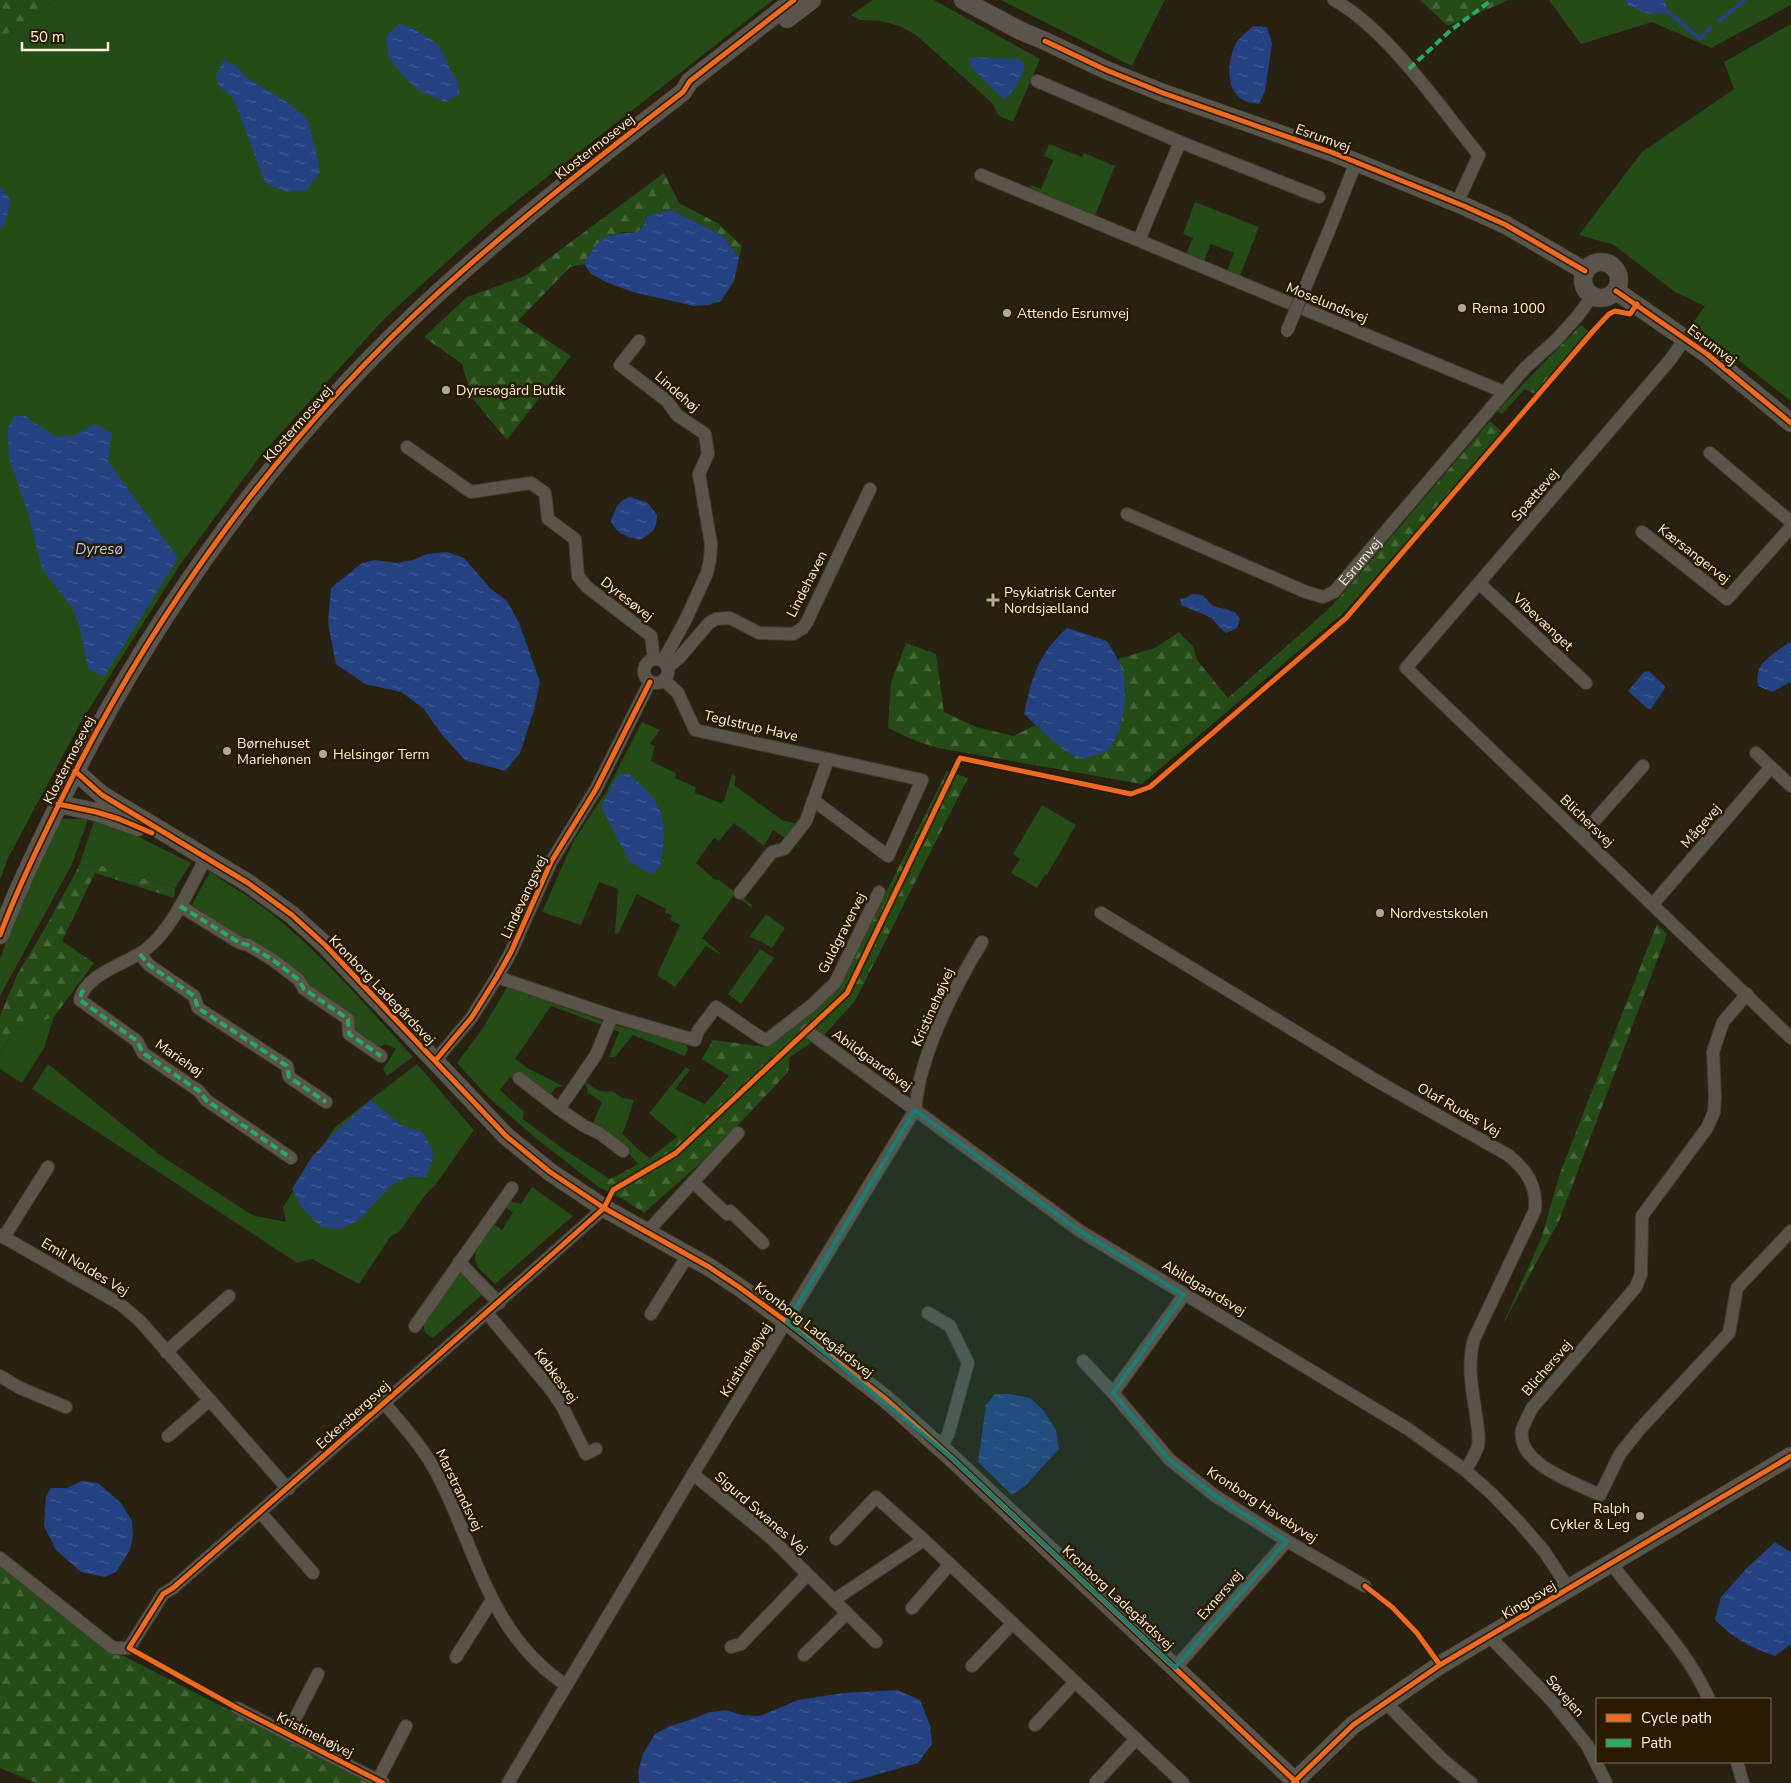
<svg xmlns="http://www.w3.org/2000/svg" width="1791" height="1783" font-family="'Nunito Sans',sans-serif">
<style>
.green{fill:#254b16}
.forest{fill:url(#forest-firs)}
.water{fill:url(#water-ripples)}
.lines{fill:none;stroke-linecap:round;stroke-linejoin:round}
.stream{stroke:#244181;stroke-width:4}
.street-casing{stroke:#433d32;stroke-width:14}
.secondary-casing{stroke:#433d32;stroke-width:19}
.street{stroke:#5a544a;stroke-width:12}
.secondary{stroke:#5a544a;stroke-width:18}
.street-bridge-casing{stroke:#433d32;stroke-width:14;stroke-linecap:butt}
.street-bridge{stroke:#5a544a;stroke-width:12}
.quiet{stroke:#26ab63;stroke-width:4;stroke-dasharray:8 4;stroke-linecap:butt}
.cycleway-casing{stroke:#291a01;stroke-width:8}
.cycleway{stroke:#ed6a23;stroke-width:5}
.marked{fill:#1b7c74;fill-opacity:0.2;stroke:#1b7c74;stroke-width:4;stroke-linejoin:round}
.poi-dot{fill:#b2a899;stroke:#291a01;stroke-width:2}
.labels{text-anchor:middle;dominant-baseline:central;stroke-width:5;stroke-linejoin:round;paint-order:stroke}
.street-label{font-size:14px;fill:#fbf1e1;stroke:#291a01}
.poi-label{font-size:14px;fill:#fbf1e1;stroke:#291a01;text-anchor:start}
.water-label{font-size:15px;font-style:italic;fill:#b3c9f2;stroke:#291a01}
</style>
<defs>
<pattern id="forest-firs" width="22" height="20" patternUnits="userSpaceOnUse" patternTransform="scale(1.25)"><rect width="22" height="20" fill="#254b16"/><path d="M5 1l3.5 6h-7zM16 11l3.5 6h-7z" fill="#466538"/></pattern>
<pattern id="water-ripples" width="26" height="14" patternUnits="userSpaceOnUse" patternTransform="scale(1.25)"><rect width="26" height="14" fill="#244181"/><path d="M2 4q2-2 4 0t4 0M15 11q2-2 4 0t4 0" fill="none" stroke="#455d93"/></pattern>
</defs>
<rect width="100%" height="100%" fill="#292112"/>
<path class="green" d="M55 0H773L495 218 384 319 261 455 180 565 82 720 8 858 0 880V39Z
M873 0H934L1040 59 1013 122 999 116 991 102 916 35 899 26 881 21 860 20 851 15Z
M1001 0H1165L1132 66Z
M1549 0H1791V5L1711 48 1652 22 1581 44Z
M1791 24V401L1692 324 1705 306 1675 292 1614 245 1579 235 1642 152 1734 89 1724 62Z
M1049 144 1082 157 1084 153 1115 166 1094 218 1028 191 1031 185 1041 189 1053 160 1044 156Z
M1195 202 1259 227 1240 276 1227 271 1234 253 1211 244 1204 261 1186 254 1193 238 1183 234Z
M642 722 660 730 650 744 655 746 651 761 676 773 675 778 696 787 695 793 721 803 724 801 732 774 736 777 734 785 782 820 797 824 785 838 773 830 764 846 734 823 719 841 714 838 696 863 714 879 719 880 752 905 751 907 734 895 702 938 723 956 706 946 675 987 657 975 680 925 670 920 672 915 665 913 666 909 637 894 618 934 615 933 618 889 599 882 581 925 542 912 573 842 607 790Z
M1042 805 1076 825 1047 875 1045 874 1037 888 1011 873 1020 859 1013 854Z
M59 819H88L72 864 0 996V960L7 938 41 857Z
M94 821 123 829 191 863 175 888 99 865 79 866Z
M210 872C238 890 267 908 291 930 335 969 374 1014 413 1057L387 1076 383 1069 396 1049 386 1044 379 1047 356 1032 353 1014 306 983V977L247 937 241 938 191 906Z
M766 914 785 928 772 948 760 941 749 937Z
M760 949 774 958 741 1004 728 994Z
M507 987 603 1021 602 1025 551 1006 515 1059 529 1069 563 1086 555 1088 550 1095 510 1077 500 1090 524 1112 523 1119 563 1149 610 1179 597 1186 542 1143 489 1098 457 1063 483 1028Z
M54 1017 44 1048 22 1083 0 1069V1053L15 1030Z
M615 1025 686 1043 688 1049 685 1056 633 1035 615 1057H609L619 1032 612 1029Z
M48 1064 160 1155 252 1215 286 1222 283 1207 335 1127 417 1064 474 1130 436 1184 426 1194 400 1231 391 1236 359 1284 312 1259 297 1263 32 1089Z
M686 1067 690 1070 675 1089 705 1104 677 1137 649 1113Z
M585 1081C594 1088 600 1094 612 1091L622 1098 634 1100 625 1128 622 1133 639 1150 650 1158 639 1165 624 1148 592 1125 602 1102 588 1093Z
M532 1187 573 1216 495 1284C490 1279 482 1273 478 1267 468 1252 486 1236 494 1224L502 1230 513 1212 505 1207 510 1201 521 1204Z
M457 1273 464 1274 484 1293 433 1338C425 1334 423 1330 424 1322Z"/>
<path class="forest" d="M0 0H55L0 39Z
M1420 0H1509L1448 26Z
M664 173 679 203 719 224 742 246 739 258 723 236 672 210 647 216 643 227 636 233 622 232 590 252 584 264 570 267 518 321 571 356 507 440 472 398 462 364 424 337 467 297 525 276Z
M1581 325 1589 332 1535 394 1525 389 1502 414 1497 411Z
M1490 421 1502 432 1358 597 1342 614 1142 784 938 748 916 741 888 728 891 682 906 643 936 654 944 712 976 727 1014 736 1035 725 1061 747 1080 758 1126 690 1118 659 1155 648 1179 632 1193 646 1197 660 1228 698 1332 606Z
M947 771 968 778 855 1001 826 1033 790 1057 788 1072 714 1151 644 1213 626 1201 597 1186 650 1158 677 1137 729 1076 702 1059 713 1040 765 1047 838 988Z
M99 865 175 888 174 898 95 873 62 941 94 963 54 1017 15 1030 0 1053V1016L17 975 44 930 79 866Z
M1657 924 1667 934 1559 1221 1503 1324 1541 1239 1560 1173Z
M0 1563 106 1647 372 1783H36L0 1768Z"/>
<path class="water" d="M1625 0H1664L1667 8 1665 13 1648 14 1629 6Z
M399 24 413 28 439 45 450 69 458 82 459 95 445 102 421 92 405 78 388 57 386 36Z
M1253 26 1267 27 1272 44 1265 91 1259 104C1256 103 1251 103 1248 102 1224 95 1227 61 1236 43 1240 37 1248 31 1253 26Z
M972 57 1019 59 1024 64C1024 75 1013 95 1003 99L972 68 969 59Z
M224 59 237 67 246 77 285 101 307 118 315 148 320 172 307 190 286 192 265 183 233 97 220 88 216 76Z
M0 186 11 201 4 226 0 228Z
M672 210 723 236 739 258 734 281 721 301 709 305 694 306 633 292 608 283 591 274 584 264C596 239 608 232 636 233L643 227 647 216Z
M14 416H25L56 437 73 436 95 424 112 433 108 461 178 558 104 677 88 668 79 626 73 609 42 569 28 513 10 461 7 431Z
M630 497 648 503 657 515C657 529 652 533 640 540 627 537 616 534 611 521 615 510 618 500 630 497Z
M447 552 464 558 490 588 507 601 519 623 540 682 534 710 520 753 505 771 465 760 443 736 423 708 401 692 365 684 336 664 328 623 331 588 362 563 375 560 397 563 413 560 427 554Z
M1192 594 1202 595 1213 606 1235 612 1240 619 1237 628 1226 633 1219 627 1212 618 1181 605 1180 599 1186 598Z
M1067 628 1107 641C1110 646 1114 652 1117 658 1132 686 1125 723 1110 749 1102 753 1089 759 1080 758 1065 755 1035 724 1024 714 1032 677 1038 654 1067 628Z
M1791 642V682L1772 692 1758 686C1757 679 1757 673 1760 667 1764 660 1784 645 1791 642Z
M1649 671 1664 685 1665 688 1651 709H1648L1628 691 1644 672Z
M628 773C666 807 668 817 660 867L651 874 629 861 601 807 617 776Z
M371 1100 401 1125 424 1133 434 1155 426 1177H408L392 1185 359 1220 341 1229 321 1227 302 1208 292 1189 311 1158 336 1131Z
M995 1394H1009L1030 1398 1044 1411 1056 1430 1059 1449 1025 1486 1012 1495 978 1462 986 1405Z
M82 1481 98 1483 121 1503 132 1521 133 1536 130 1550 116 1572 105 1577 81 1572 56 1550 44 1526 46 1496 51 1488H67Z
M1775 1542 1791 1552V1644L1775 1656C1749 1647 1735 1639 1715 1620L1721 1597 1747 1568Z
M898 1690 920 1700 930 1725 932 1744 918 1763 847 1783H639L638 1772 643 1754 655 1734 670 1726 693 1719 707 1713 726 1710 742 1715 760 1716 798 1700 843 1693Z"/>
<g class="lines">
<path class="stream" d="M1666 10 1700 39 1710 28
M1719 21 1745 0"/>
<g class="street-casing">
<g id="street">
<path d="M1334 0C1388 30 1439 106 1479 155L1457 203"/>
<path d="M1037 81 1180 142 1319 197"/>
<path d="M981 175 1504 392"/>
<path d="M1330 228 1356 162"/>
<path d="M1139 240 1180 142"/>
<path d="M1685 339 1670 360 1406 668 1791 1038"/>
<path d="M639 341 620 365 667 401 677 415 705 434 708 454 699 474 711 544 710 560 707 573 685 621 663 661"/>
<path d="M407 447 471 492 531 483 545 493 548 519 575 539 578 576 587 587 651 636 654 659"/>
<path d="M1710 453 1791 522"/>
<path id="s1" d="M1127 514 1306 592 1323 597 1334 592 1525 368 1556 340 1577 317 1593 295"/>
<path d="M1642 532 1727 599 1791 527"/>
<path d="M1479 583 1586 683"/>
<circle cx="656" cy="671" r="12"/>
<path d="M668 667 679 658 709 623 716 619 730 618 759 633 793 634 803 628 807 622 870 489"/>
<path d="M664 680 678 693 695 730 828 759 806 821 784 849 772 852 740 893"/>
<path d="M1756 753 1791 786"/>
<path d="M813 800 888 856 922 780 828 759"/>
<path d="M1581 836 1643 766"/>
<path d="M206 858C189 888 173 929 145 950 126 964 85 974 80 1000L137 1041 143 1053 199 1091 206 1100 291 1158"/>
<path d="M1653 904 1771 767"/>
<path d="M180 906 240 943 248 945 273 960 299 980 304 989 348 1019 349 1034 381 1056"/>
<path d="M1101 913 1377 1081 1508 1155C1527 1170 1537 1186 1535 1210L1474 1339C1467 1364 1472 1389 1476 1415 1477 1425 1480 1436 1478 1446 1475 1455 1470 1463 1465 1470"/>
<path d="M140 954 149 965 194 996 198 1008 287 1066 289 1077 326 1102"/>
<path d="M497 977 612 1016 695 1040 698 1031 716 1007 760 1037 767 1040 812 1005 835 983 879 892"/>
<path d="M1747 994 1723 1022 1713 1052 1715 1098 1714 1112 1707 1128 1642 1216 1641 1274 1636 1287 1532 1408C1529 1415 1524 1423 1522 1430 1516 1464 1576 1483 1600 1495L1620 1454 1639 1430 1729 1333 1737 1288 1791 1231"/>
<path d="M806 1030 1080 1231 1408 1429 1465 1470 1492 1494 1519 1522 1544 1551 1569 1589"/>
<path d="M435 1061 472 1017 497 977 511 952 551 862 596 789 650 682"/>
<path d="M519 1078 559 1109 584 1126 599 1133 623 1151"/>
<path d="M559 1109 596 1055 612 1016"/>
<path d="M693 1182 727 1214 730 1211 763 1243"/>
<path d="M647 1232 738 1133"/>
<path d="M0 1235 120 1304 140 1321 288 1489"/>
<path d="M4 1237 48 1167"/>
<path d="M459 1262 499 1303"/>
<path d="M1184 1295 1113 1393 1170 1460 1214 1495 1287 1541 1365 1586"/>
<path d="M487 1313 552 1391 563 1408 586 1454 596 1449"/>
<path d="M928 1313 950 1326 968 1363 948 1435 940 1447"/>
<path d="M651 1314 688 1255"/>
<path d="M415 1326 512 1188"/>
<path d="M166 1352 229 1296"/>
<path d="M1083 1361 1113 1393"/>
<path d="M0 1376 20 1388 66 1407"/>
<path d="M383 1402C402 1424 422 1446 436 1472 477 1549 488 1634 566 1685"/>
<path d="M168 1436 210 1400"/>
<path d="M693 1474 770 1537 876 1642"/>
<path d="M260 1512 313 1573"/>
<path d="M836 1539 876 1497 924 1540"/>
<path d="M0 1558 113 1648H129L163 1594 173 1588C317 1462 461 1336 604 1208"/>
<path d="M1611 1563C1644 1608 1686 1648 1709 1699"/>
<path d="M834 1600 924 1540 1183 1783"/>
<path d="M912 1608 950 1564"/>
<path d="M1490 1637 1552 1701 1587 1745 1606 1783"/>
<path d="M731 1647 741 1644 807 1575"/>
<path d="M804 1655 847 1613"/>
<path d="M456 1657 492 1600"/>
<path d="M972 1666 1013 1623"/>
<path d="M1175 1668 1287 1541"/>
<path d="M1385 1702 1442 1759 1471 1783"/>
<path d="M237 1708 383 1783"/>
<path d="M1035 1725 1075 1682"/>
<path d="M287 1734 318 1674"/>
<path d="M1737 1762 1743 1783"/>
<path d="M378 1780 406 1726"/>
<path d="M1096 1782 1136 1739"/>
<path d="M508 1783 693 1474 915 1110C917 1097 918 1084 922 1072 935 1025 957 983 982 942"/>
</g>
</g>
<g class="secondary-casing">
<path id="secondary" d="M963 0 1021 31 1045 41 1106 70 1163 93 1331 152 1464 206 1506 225 1585 271
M787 19 812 0
M1583 280a18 18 0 1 1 36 0a18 18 0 1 1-36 0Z
M1616 291 1707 354 1791 423
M75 771 102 795 248 883 292 915 325 945 506 1136 550 1172 604 1208 709 1267 739 1287 787 1322 887 1400 954 1460 1297 1783
M58 804 96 812 138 827
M0 935C17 890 38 847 59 804 153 612 281 436 439 292 517 221 600 156 683 92L690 81 794 0
M1293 1783 1353 1725 1440 1665 1791 1456"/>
</g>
<use href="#street" class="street"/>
<use href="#secondary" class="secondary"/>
<g class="street-bridge-casing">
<path id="street-bridge" d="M1287 331 1330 228"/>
</g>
<use href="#street-bridge" class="street-bridge"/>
<path class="quiet" d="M1409 69 1451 30 1492 0
M180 906 240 943 248 945 273 960 299 980 304 989 348 1019 349 1034 381 1056
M140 954 149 965 194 996 198 1008 287 1066 289 1077 326 1102
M84 990 82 992 80 1000 137 1041 143 1053 199 1091 206 1100 291 1158"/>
<g class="cycleway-casing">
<path id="cycleway" d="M1045 41 1106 70 1163 93 1331 152 1464 206 1506 225 1585 271
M1616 291 1707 354 1791 423
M75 771 102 795 248 883 292 915 325 945 506 1136 550 1172 604 1208 709 1267 739 1287 787 1322 887 1400 954 1460 1297 1783
M58 804 96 812 119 819 152 833
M0 935C17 890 38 847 59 804 153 612 281 436 439 292 517 221 600 156 683 92L690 81 794 0
M435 1061 472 1017 497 977 511 952 551 862 596 789 650 682
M1365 1586 1392 1607 1417 1633 1440 1665
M383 1783 237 1708 129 1648 163 1594 173 1588C317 1462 461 1336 604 1208L613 1190 676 1153 847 993 960 758 1131 794 1150 787 1346 618 1594 330 1609 314 1615 311 1630 314 1637 304
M1293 1783 1353 1725 1440 1665 1791 1456"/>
</g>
<use href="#cycleway" class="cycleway"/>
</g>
<path class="marked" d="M915 1110 1080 1231 1184 1295 1113 1393 1170 1460 1214 1495 1287 1541 1175 1668 954 1460 787 1322Z"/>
<g class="poi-dot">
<circle cx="1462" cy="308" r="5"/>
<circle cx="1007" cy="313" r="5"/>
<circle cx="446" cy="390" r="5"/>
<path d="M990.5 592.5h5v5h5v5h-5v5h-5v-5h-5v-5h5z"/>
<circle cx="227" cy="751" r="5"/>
<circle cx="323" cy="754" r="5"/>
<circle cx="1380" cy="913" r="5"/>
<circle cx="1640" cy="1516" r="5"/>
</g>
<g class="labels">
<g class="street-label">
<text transform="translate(1323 138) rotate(20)">Esrumvej</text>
<text transform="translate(595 147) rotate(-38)">Klostermosevej</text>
<text transform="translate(1327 303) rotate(22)">Moselundsvej</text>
<text transform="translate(1712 345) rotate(37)">Esrumvej</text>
<text transform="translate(677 392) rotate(41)">Lindehøj</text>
<text transform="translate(298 424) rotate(-49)">Klostermosevej</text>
<text transform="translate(1535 495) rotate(-49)">Spættevej</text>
<text transform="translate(1694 554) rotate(38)">Kærsangervej</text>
<text stroke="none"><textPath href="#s1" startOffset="265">Esrumvej</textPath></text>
<text transform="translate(807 584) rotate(-63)">Lindehaven</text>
<text transform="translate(627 599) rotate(38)">Dyresøvej</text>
<text transform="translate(1543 622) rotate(43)">Vibevænget</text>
<text transform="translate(751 726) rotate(13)">Teglstrup Have</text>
<text transform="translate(69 760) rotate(-63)">Klostermosevej</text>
<text transform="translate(1587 821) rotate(44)">Blichersvej</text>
<text transform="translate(1701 826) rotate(-49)">Mågevej</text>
<text transform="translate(524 897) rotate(-65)">Lindevangsvej</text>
<text transform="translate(842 933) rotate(-63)">Guldgravervej</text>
<text transform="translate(382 990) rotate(46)">Kronborg Ladegårdsvej</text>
<text transform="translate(933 1007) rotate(-66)">Kristinehøjvej</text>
<text transform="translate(179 1058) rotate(35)">Mariehøj</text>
<text transform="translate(872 1060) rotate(36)">Abildgaardsvej</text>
<text transform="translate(1459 1110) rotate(30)">Olaf Rudes Vej</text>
<text transform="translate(85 1267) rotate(31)">Emil Noldes Vej</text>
<text transform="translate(1204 1288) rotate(31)">Abildgaardsvej</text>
<text transform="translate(814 1330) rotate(38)">Kronborg Ladegårdsvej</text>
<text transform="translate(746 1360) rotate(-58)">Kristinehøjvej</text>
<text transform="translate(1547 1368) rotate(-49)">Blichersvej</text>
<text transform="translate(556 1376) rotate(54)">Købkesvej</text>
<text transform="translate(353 1415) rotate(-42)">Eckersbergsvej</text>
<text transform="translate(459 1490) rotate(64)">Marstrandsvej</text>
<text transform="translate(1262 1505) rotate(33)">Kronborg Havebyvej</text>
<text transform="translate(761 1513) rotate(41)">Sigurd Swanes Vej</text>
<text transform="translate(1220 1595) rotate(-49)">Exnersvej</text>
<text transform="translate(1118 1598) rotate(43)">Kronborg Ladegårdsvej</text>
<text transform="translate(1529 1600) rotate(-31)">Kingosvej</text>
<text transform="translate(1565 1696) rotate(49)">Søvejen</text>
<text transform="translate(315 1735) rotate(27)">Kristinehøjvej</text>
</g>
<g class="poi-label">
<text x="1472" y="308">Rema 1000</text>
<text x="1017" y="313">Attendo Esrumvej</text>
<text x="456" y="390">Dyresøgård Butik</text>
<text x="1004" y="592">Psykiatrisk Center<tspan x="1004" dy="16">Nordsjælland</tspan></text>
<text x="237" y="743">Børnehuset<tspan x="237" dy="16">Mariehønen</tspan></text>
<text x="333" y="754">Helsingør Term</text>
<text x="1390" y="913">Nordvestskolen</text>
<text x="1630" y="1508" text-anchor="end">Ralph<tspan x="1630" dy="16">Cykler &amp; Leg</tspan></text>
</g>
<g class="water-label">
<text x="99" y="549">Dyresø</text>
</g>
</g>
<rect x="1596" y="1698" width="175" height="65" fill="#291a01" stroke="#7d705b"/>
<rect x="1606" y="1714" width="25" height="8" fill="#ed6a23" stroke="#7d705b"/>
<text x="1641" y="1723" font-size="15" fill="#fbf1e1">Cycle path</text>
<rect x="1606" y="1739" width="25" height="8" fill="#26ab63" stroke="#7d705b"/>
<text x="1641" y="1748" font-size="15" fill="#fbf1e1">Path</text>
<path d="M22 42v8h86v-8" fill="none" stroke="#fbf1e1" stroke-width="2.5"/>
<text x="30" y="42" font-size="15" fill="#fbf1e1" stroke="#291a01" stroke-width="4" paint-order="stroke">50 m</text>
</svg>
